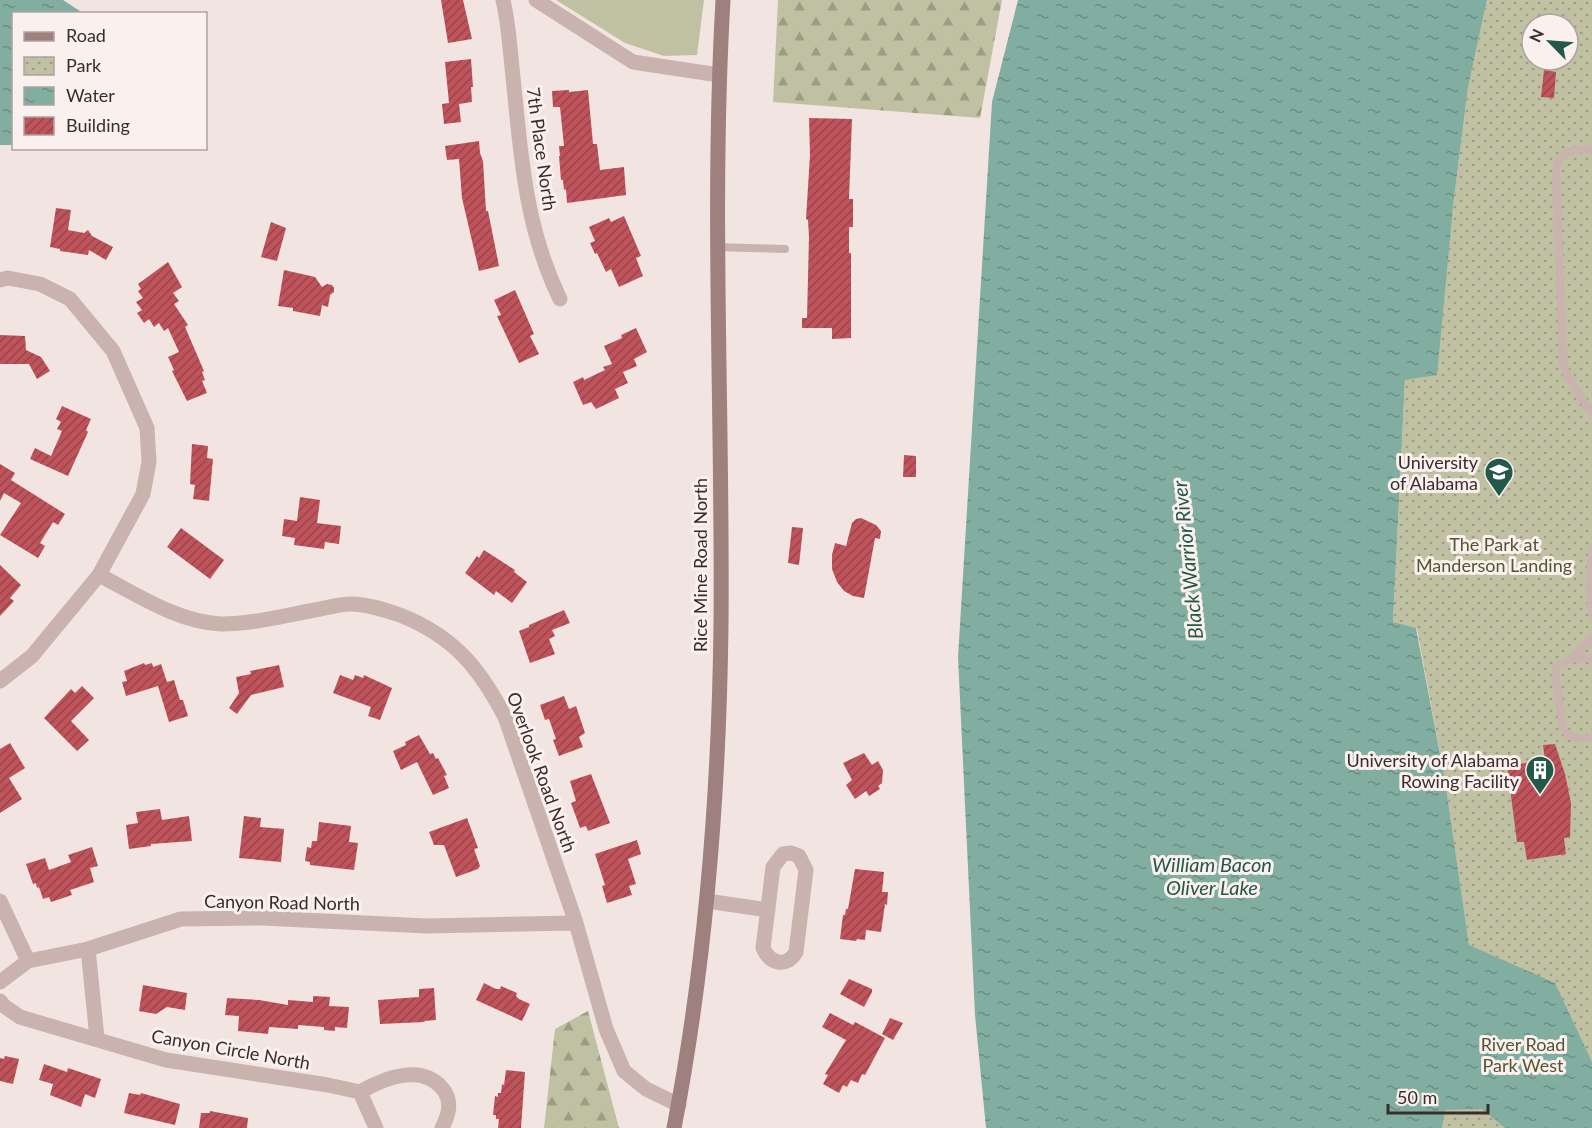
<svg xmlns="http://www.w3.org/2000/svg" width="1592" height="1128" font-family="Lato,sans-serif">
<style>
.grass{fill:#c0c1a2}
.forest{fill:url(#forest-firs)}
.park{fill:url(#park-dots);fill-rule:evenodd}
.water{fill:url(#water-ripples)}
.building{fill:url(#building-hatch)}
.lines{fill:none;stroke-linecap:round;stroke-linejoin:round}
.lane{stroke:#cab2ae;stroke-width:8}
.street{stroke:#cab2ae;stroke-width:15}
.secondary{stroke:#9e807f;stroke-width:15}
.labels{text-anchor:middle;dominant-baseline:central;stroke-width:6;stroke-linejoin:round;paint-order:stroke}
.street-label{font-size:18px;fill:#392c2c;stroke:#faf0ee}
.poi-label{font-size:18px;fill:#392c2c;stroke:#faf0ee;text-anchor:end}
.park-label{font-size:18px;fill:#545631;stroke:#faf0ee}
.water-label{font-size:20px;font-style:italic;fill:#23584b;stroke:#faf0ee}
</style>
<defs>
<pattern id="forest-firs" width="22" height="20" patternUnits="userSpaceOnUse" patternTransform="scale(1.5)"><rect width="22" height="20" fill="#c0c1a2"/><path d="M5 1l3.5 6h-7zM16 11l3.5 6h-7z" fill="#9d9d84"/></pattern>
<pattern id="park-dots" width="8" height="8" patternUnits="userSpaceOnUse" patternTransform="scale(1.5)"><rect width="8" height="8" fill="#c0c1a2"/><path d="M2 2h.1M6 6h.1" fill="none" stroke="#9d9d84" stroke-width="1.8" stroke-linecap="round"/></pattern>
<pattern id="water-ripples" width="26" height="14" patternUnits="userSpaceOnUse" patternTransform="scale(1.5)"><rect width="26" height="14" fill="#82aea2"/><path d="M2 4q2-2 4 0t4 0M15 11q2-2 4 0t4 0" fill="none" stroke="#6b8e84"/></pattern>
<pattern id="building-hatch" width="6" height="6" patternUnits="userSpaceOnUse" patternTransform="scale(1.5)"><rect width="6" height="6" fill="#be535b"/><path d="M-1 1l2-2M0 6l6-6M5 7l2-2" fill="none" stroke="#9b454b"/></pattern>
</defs>
<rect width="100%" height="100%" fill="#f2e5e1"/>
<path class="grass" d="M556 0H704L697 55 664 56 625 43Z"/>
<path class="forest" d="M778 0H1002L980 118 773 102Z
M588 1011 619 1128H544L555 1029Z"/>
<path class="park" d="M1487 0H1592V1128H1442L1469 946 1445 780 1417 629 1393 622 1405 380 1453 207 1468 88ZM1532 24H1568V60H1532Z"/>
<path class="water" d="M0 0H63L83 13 14 14 13 145H0Z
M1018 0H1487L1468 88 1453 207 1437 375 1405 380 1393 622 1416 628 1445 780 1469 945 1555 983 1592 1062V1128H1505L1482 1109 1445 1110 1442 1128H986L975 1015 958 657 992 102Z"/>
<path class="building" d="M441 0H463L472 39 448 43Z
M471 59 473 87H471L472 102 459 104 461 122 444 124 442 104 449 103 445 62Z
M1544 70 1556 72 1554 98 1541 97Z
M569 90V92L588 90 593 144H597L600 170 624 167 626 195 567 203 566 189 564 190 563 180H561L559 156H560L559 146H564L560 107H553L552 91Z
M809 118 852 119 849 199H853V227H849V253H851V338L832 339V328H802V318H807L809 237 808 220 806 219 810 155Z
M479 141 480 153 483 161 486 211H488L499 266 479 271 462 198 459 159 447 160 445 146Z
M56 208 71 210 68 230 84 233 88 230 92 236 113 247 106 260 89 250 88 255 60 251V249L50 247Z
M624 216 641 256 636 258 643 276 619 287 611 269 606 272 597 253 595 254 590 243 595 241 589 227 609 218 611 222Z
M271 222 286 228 277 261 261 257Z
M168 262 182 287 173 293 179 301 174 304 188 325 185 327 204 371 202 372 205 380 202 381 207 393 187 401 172 371 174 370 168 357 179 352 168 328 164 331 159 323 154 327 149 319 144 323 137 313 142 310 136 302 143 298 138 291 141 289 138 284Z
M284 270 315 277 322 287 327 284 332 285 334 288V292L330 295 328 307 322 305 320 316 293 311V308L278 306Z
M515 290 534 334 530 336 539 354 519 363 497 316 501 315 494 300Z
M636 328 647 352 634 359 637 366 623 372 628 383 615 389 619 398 596 409 591 402 583 405 573 382 583 377 584 380 605 370 603 367 612 364 604 346 622 338 621 335Z
M0 335 25 336 26 350 41 357 50 371 37 379 29 364H0Z
M62 406 91 419 86 430 88 432 68 476 30 459 35 448 51 456 62 431 57 429 61 422 56 419Z
M192 444 208 446 207 458 213 459 209 501 193 499 195 485 190 484Z
M904 455 916 456V477H903Z
M0 464 15 473 11 480 65 514 58 525 53 522 40 543 45 546 38 558 0 535 21 503 4 493 0 501Z
M300 497 320 500 317 523 341 526 339 544 325 542 324 549 294 545 295 538 282 536 284 519 297 521Z
M861 518 876 525 881 531 880 539 875 538 864 598 853 596 844 591 837 582 832 569V555L835 543 846 546 852 523 856 519Z
M792 527 803 528 799 565 788 563Z
M181 528 224 560 210 579 167 547Z
M484 550 515 570 514 572 527 582 512 603 496 591 494 595 465 573 477 556 479 558Z
M0 565 21 585 10 598 14 601 0 616Z
M564 610 570 623 552 630 555 636 549 639 555 654 530 663 519 631 529 627V625Z
M144 663 145 665 152 663 153 667 161 664 167 682 174 680 180 700H183L188 716 169 722 158 686 126 696 122 682 127 681 124 671Z
M279 665 284 687 251 695 237 714 229 708 239 693 236 677 251 674 250 671Z
M340 675 353 680 355 675 363 678 364 675 392 688 380 720 368 716 371 707 333 693Z
M82 686 94 698 71 721 89 740 77 751 44 718 71 689 75 693Z
M564 696 569 709 576 706 585 733 579 737 583 747 559 756 553 740 556 739 549 719 545 720 540 705Z
M419 735 430 754 433 753 436 759 438 758 447 775 444 776 449 788 433 795 417 762 401 770 393 751 406 745 405 742Z
M10 743 25 768 9 778 22 799 0 813V749Z
M1555 744 1565 774 1571 803 1570 837 1564 838 1566 854 1527 860 1524 842H1517L1507 766 1545 760 1543 745Z
M864 753 872 765 878 761 883 770 882 783 878 786 880 789 869 796 866 791 855 799 846 785 852 780 843 763Z
M591 774 610 823 588 831 586 826 580 828 571 803 576 801 570 781Z
M160 809 162 820 189 816 192 841 151 844V846L129 849 126 825 138 823 136 812Z
M244 816 261 818 260 827 284 829 281 862 239 858Z
M467 818 478 848 474 849 480 866 478 869 456 877 444 845H434L429 832Z
M319 822 351 826 349 842 358 843 354 870 310 865V862L305 861 307 847 311 848 312 841H317Z
M637 840 641 854 628 859 636 884 629 886 632 895 607 903 602 886 605 885 595 854Z
M92 847 98 866 90 868 94 882 70 890 72 895 51 902 49 897 43 899 39 887 37 888 36 883 33 884 26 864 45 858 49 870 71 862 68 855Z
M855 869 884 872 882 892H888L887 905 885 904 881 932 866 930 865 940 857 939 856 941 840 939 843 915H845L846 909H848Z
M849 979 872 989V992L864 1007 840 994Z
M484 983 496 989H500L501 986 517 993 516 996 519 999 530 1004 522 1021 476 1000Z
M143 985 187 993 185 1010 167 1007 156 1014 139 1011Z
M434 988 436 1020 424 1021 425 1022 380 1024 378 1000 419 997V989Z
M313 996 330 997 329 1006 349 1007 347 1028 335 1027V1031L324 1030V1027L298 1025V1029L269 1027 268 1034 238 1031 239 1016 225 1015 227 998 259 1000 288 1005V1000L313 1002Z
M830 1013 853 1025 855 1022 885 1038 865 1075 862 1074 858 1083 851 1080 847 1087 843 1085 839 1093 823 1084 828 1075 825 1074 846 1040 822 1027Z
M890 1018 903 1023 893 1040 882 1034Z
M5 1056 19 1059 13 1084 0 1081V1058L4 1059Z
M44 1064 67 1072 68 1068 101 1079 95 1098 85 1094 81 1107 50 1095 53 1084 39 1080Z
M506 1070 525 1072 521 1128H498L499 1119H496V1115H493L495 1096 498 1097V1093H501L502 1084 504 1085Z
M129 1093 140 1095 141 1093 180 1104 175 1125 124 1113Z
M210 1111 248 1118 247 1128H199L201 1113H210Z"/>
<g class="lines">
<path class="lane" d="M1592 149C1575 149 1561 150 1556 168L1563 362 1567 376 1592 414
M717 247 785 249
M1592 549 1589 592 1592 614
M1592 659C1580 656 1559 659 1555 672L1563 728C1570 741 1579 739 1592 738
M1571 660 1592 637"/>
<path class="street" d="M503 0C509 25 510 51 513 77 521 156 525 227 560 299
M536 0 633 62 719 75
M0 280 8 278 40 284 70 299 113 351 147 428 149 462 143 494 99 575 32 656 0 681
M99 575C136 594 177 622 221 624 254 624 287 615 320 609 330 607 341 604 351 604 367 604 385 610 400 615 453 636 479 667 505 717L576 923 606 1029 624 1071 646 1089 679 1105
M791 853 799 856 806 870 796 952C787 968 770 964 763 948L773 867 783 854Z
M0 901 28 961
M707 901 768 910
M88 949 97 1038
M0 982 28 961 88 949 181 919 262 918 426 926 576 923
M0 1001 4 1006 20 1017 166 1060 328 1085 360 1092
M376 1128 360 1092C386 1077 425 1062 445 1092 452 1104 448 1116 442 1128"/>
<path class="secondary" d="M674 1128C706 962 719 794 721 625 723 417 711 208 723 0"/>
</g>
<defs>
<g id="university-pin" transform="scale(1.5)"><path d="M0 17L-7.5 6A9.5 9.5 0 1 1 7.5 6Z" fill="#23584b" stroke="#faf0ee"/><path d="M0-5L7-2L0 1L-7-2ZM-4 1L0 2.5L4 1V4Q0 6-4 4Z" fill="#fff"/></g>
<g id="building-pin" transform="scale(1.5)"><path d="M0 17L-7.5 6A9.5 9.5 0 1 1 7.5 6Z" fill="#23584b" stroke="#faf0ee"/><path d="M-4-6H4V6H1V3H-1V6H-4ZM-2.5-4.3h1.7v1.8h-1.7ZM.8-4.3h1.7v1.8H.8ZM-2.5-1h1.7V.8h-1.7ZM.8-1h1.7V.8H.8Z" fill="#fff"/></g>
</defs>
<g fill-rule="evenodd">
<use href="#university-pin" x="1499" y="472"/>
<use href="#building-pin" x="1540" y="770"/>
</g>
<g class="labels">
<g class="street-label">
<text transform="translate(542 149) rotate(82)">7th Place North</text>
<text transform="translate(700 565) rotate(-90)">Rice Mine Road North</text>
<text transform="translate(542 772) rotate(70)">Overlook Road North</text>
<text transform="translate(282 902) rotate(1)">Canyon Road North</text>
<text transform="translate(231 1049) rotate(10)">Canyon Circle North</text>
</g>
<g class="poi-label">
<text x="1478" y="462">University<tspan x="1478" dy="21">of Alabama</tspan></text>
<text x="1519" y="760">University of Alabama<tspan x="1519" dy="21">Rowing Facility</tspan></text>
</g>
<g class="park-label">
<text x="1494" y="544">The Park at<tspan x="1494" dy="21">Manderson Landing</tspan></text>
<text x="1523" y="1044">River Road<tspan x="1523" dy="21">Park West</tspan></text>
</g>
<g class="water-label">
<text transform="translate(1187 560) rotate(-96)">Black Warrior River</text>
<text x="1212" y="864">William Bacon<tspan x="1212" dy="23">Oliver Lake</tspan></text>
</g>
</g>
<rect x="12" y="12" width="195" height="138" fill="#faf0ee" stroke="#ada2a0" stroke-width="1.5"/>
<rect x="24" y="32" width="30" height="9" fill="#9e807f" stroke="#ada2a0" stroke-width="1.5"/>
<text x="66" y="42" font-size="18" fill="#392c2c">Road</text>
<rect x="24" y="57" width="30" height="18" fill="url(#park-dots)" stroke="#ada2a0" stroke-width="1.5"/>
<text x="66" y="72" font-size="18" fill="#392c2c">Park</text>
<rect x="24" y="87" width="30" height="18" fill="url(#water-ripples)" stroke="#ada2a0" stroke-width="1.5"/>
<text x="66" y="102" font-size="18" fill="#392c2c">Water</text>
<rect x="24" y="117" width="30" height="18" fill="url(#building-hatch)" stroke="#ada2a0" stroke-width="1.5"/>
<text x="66" y="132" font-size="18" fill="#392c2c">Building</text>
<g transform="translate(1550 42) rotate(295)"><circle r="28" fill="#faf0ee" stroke="#ada2a0" stroke-width="1.5"/>
<path d="M0-4.5L10 22L0 15L-10 22Z" fill="#23584b"/>
<text y="-9" font-size="16" font-weight="bold" text-anchor="middle" fill="#392c2c">N</text>
</g>
<path d="M1388 1104v9h100v-9" fill="none" stroke="#392c2c" stroke-width="3"/>
<text x="1397" y="1104" font-size="18" fill="#392c2c" stroke="#faf0ee" stroke-width="4.5" paint-order="stroke">50 m</text>
</svg>
